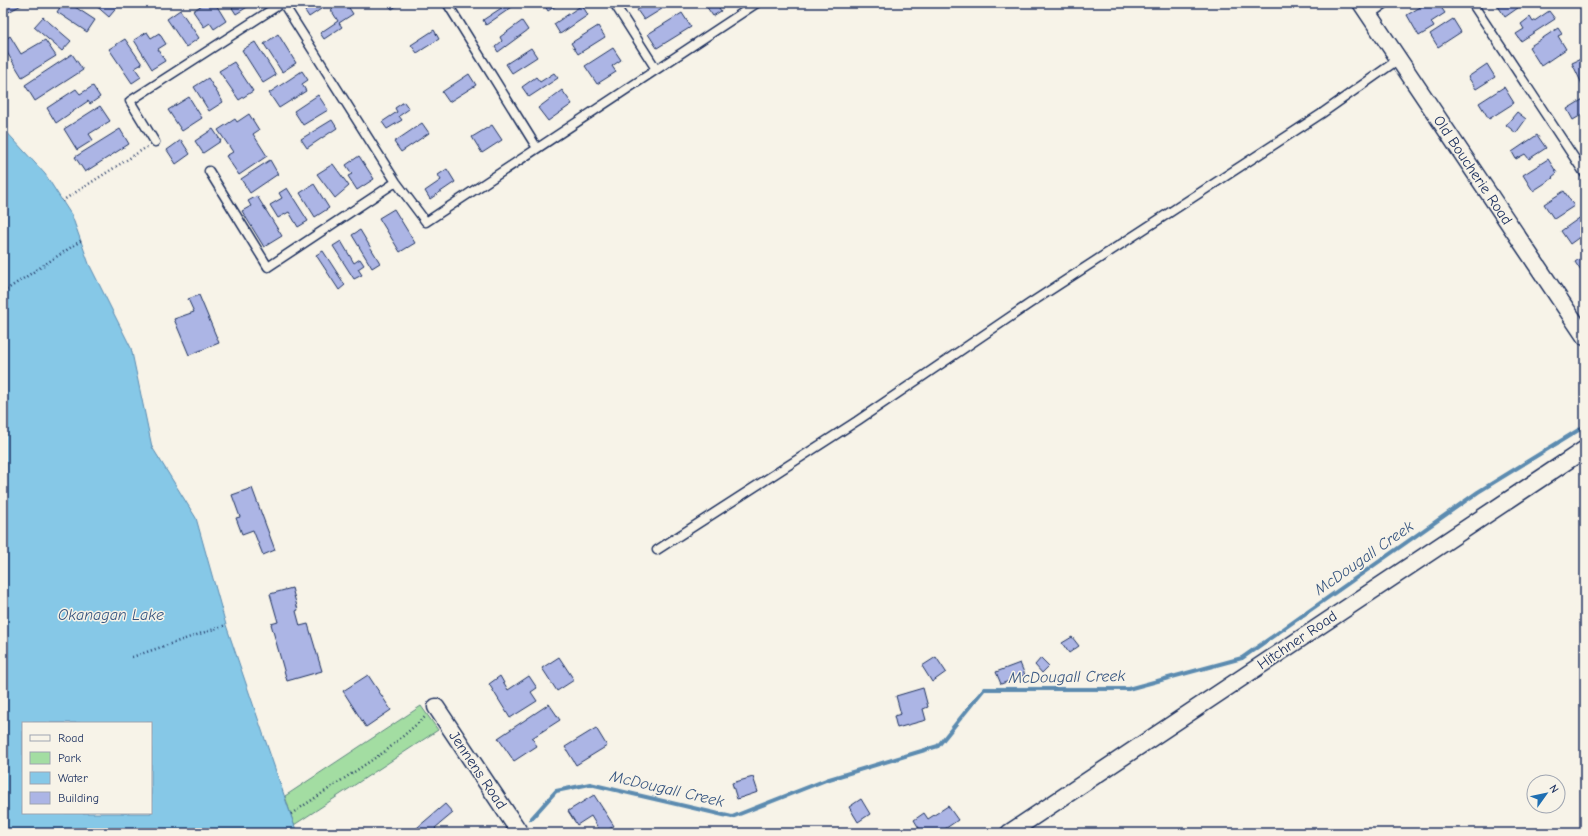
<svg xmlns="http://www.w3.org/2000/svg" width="1588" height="836" font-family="'Comic Neue',sans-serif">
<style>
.green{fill:#a3dda2;stroke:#5f8680}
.water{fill:#86c8e7;stroke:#5b8bb0;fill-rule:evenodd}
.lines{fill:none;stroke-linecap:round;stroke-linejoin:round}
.stream{stroke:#5b8bb0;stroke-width:4}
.building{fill:#acb5e5;stroke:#1b2f5e}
.lane-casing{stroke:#1b2f5e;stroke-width:11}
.street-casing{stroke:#1b2f5e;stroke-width:19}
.path{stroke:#1b2f5e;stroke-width:2.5;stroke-dasharray:1 3;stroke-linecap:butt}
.lane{stroke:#f7f3e8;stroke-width:8}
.street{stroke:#f7f3e8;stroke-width:16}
.labels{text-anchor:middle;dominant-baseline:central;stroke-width:3;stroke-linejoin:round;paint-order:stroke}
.street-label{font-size:15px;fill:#1b2f5e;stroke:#f7f3e8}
.water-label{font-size:16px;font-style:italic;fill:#365580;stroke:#f7f3e8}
</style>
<rect width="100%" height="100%" fill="#f7f3e8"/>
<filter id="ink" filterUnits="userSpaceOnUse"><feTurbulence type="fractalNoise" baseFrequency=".025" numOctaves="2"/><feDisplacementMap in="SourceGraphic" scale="8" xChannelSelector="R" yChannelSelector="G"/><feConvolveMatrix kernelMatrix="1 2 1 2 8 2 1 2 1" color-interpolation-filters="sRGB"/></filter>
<g filter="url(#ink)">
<path class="green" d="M421 706 438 730 294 825 285 796Z"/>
<path class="water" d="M3 128 45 174 72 216 89 264 131 348 152 447 196 518 226 625 297 833H3ZM23 723H151V813H23Z"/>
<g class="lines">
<path class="stream" d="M531 819 556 791 590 784 732 817 826 780 938 746 984 689H1128L1242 658 1478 492 1585 426"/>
</g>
<path class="building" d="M3 3H25L3 15Z
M63 3H69L95 20 87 32 57 12Z
M93 3H117L119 5 109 17Z
M205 3H215L226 21 214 29 210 23 204 27 193 11Z
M229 3H247L249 6 236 14Z
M300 3H326L327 5 309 17Z
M340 3H346L353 14 339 23 342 27 324 39 320 33 338 21 331 10Z
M387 3H401L392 9Z
M509 3H514L515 5 486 25 483 20Z
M543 3H560L548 11Z
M649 3H669L670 4 644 20 637 10Z
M704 3H716L721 11 713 16Z
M1427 3H1438L1445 13 1431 22 1434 27 1419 36 1407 15Z
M1496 3H1525L1505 17Z
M582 5 588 15 560 34 554 24Z
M180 10 199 38 186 47 167 19Z
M1549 11 1555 19 1521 41 1516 34 1524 29 1521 24 1530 17 1533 22Z
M682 13 691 27 657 48 648 34Z
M43 17 71 41 62 51 34 27Z
M1453 19 1461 32 1438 47 1430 34Z
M522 21 528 30 498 52 495 47 502 41 500 37Z
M598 26 605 37 578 54 571 43Z
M1558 28 1562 34 1558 36 1566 49 1541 66 1529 47Z
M434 30 439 39 417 53 411 45Z
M147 32 151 38 159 33 166 44 158 49 165 61 152 69 134 40Z
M278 34 296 63 282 72 264 44Z
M10 36 21 54 45 40 56 56 22 77 3 46V41Z
M125 39 142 64 135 68 141 77 132 83 109 49Z
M255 42 276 75 263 83 242 50Z
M531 48 537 57 512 73 506 64Z
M613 48 621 60 612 66 616 72 597 84 585 66Z
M72 54 83 70 35 101 25 85Z
M1585 57V82L1582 84 1572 63Z
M234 62 253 91 239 100 219 71Z
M1487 64 1495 77 1476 89 1468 77Z
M302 71 308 80 302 84 306 91 279 108 269 93Z
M554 73 558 78 529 97 522 87 536 77 540 82Z
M469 74 476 85 449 102 442 92Z
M208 78 223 102 209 111 194 87Z
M93 86 100 97 90 104 88 101 56 123 47 108 76 89 80 94Z
M1504 87 1514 103 1489 119 1479 103Z
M562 90 572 104 548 121 538 108Z
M318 95 328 110 303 125 294 111Z
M189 97 202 118 182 131 168 110Z
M1585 98V113L1573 120 1567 109Z
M404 102 409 109 399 116 402 120 387 129 382 122 397 112 395 108Z
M100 106 110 121 89 134 93 140 77 150 64 129Z
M1517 112 1526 119 1516 133 1506 125Z
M249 114 259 130 253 134 267 156 239 175 226 156 233 152 218 130 235 119 237 122Z
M332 120 337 128 307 148 301 139Z
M422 123 429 133 401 152 394 142Z
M492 125 502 140 482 153 472 137Z
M120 129 129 144 85 172 75 157Z
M213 129 221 141 203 153 195 141Z
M1537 135 1546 148 1529 159 1525 154 1516 159 1512 152Z
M181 140 190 154 176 164 167 150Z
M359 156 374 179 357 190 348 176 352 174 346 165Z
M1548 159 1557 173 1552 177 1553 178 1533 191 1523 175Z
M270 160 278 174 250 193 241 179Z
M333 164 349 186 335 198 317 174Z
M447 169 455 182 430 199 425 191 441 180 438 175Z
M314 184 329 208 315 217 300 193Z
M287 188 308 221 298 227 289 212 278 218 270 205 282 198 279 193Z
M1564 191 1574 206 1554 219 1544 204Z
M257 196 282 236 264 247 242 211 251 206 248 201Z
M394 209 415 243 400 252 379 218Z
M1585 214V241L1581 236 1570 244 1561 231Z
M360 230 380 263 372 268 352 235Z
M341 241 354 263 360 259 364 265 358 269 362 275 354 279 333 246Z
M323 251 345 285 339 290 316 255Z
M1585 255V273L1583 274 1575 262Z
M199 295 219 343 189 355 174 319 194 312 188 299Z
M252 488 275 550 263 555 253 530 242 534 236 518 240 517 232 495Z
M292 588 298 610 296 611 300 626 308 624 322 671 287 681 271 624 278 622 270 594Z
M1072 637 1079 646 1069 653 1062 643Z
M559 657 574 680 557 691 542 668Z
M936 657 946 672 932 682 922 666Z
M1041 658 1049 666 1042 673 1035 665Z
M1020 663 1025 675 1001 684 996 672Z
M368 675 391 710 366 727 343 691Z
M500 676 508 690 529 676 537 688 531 692 537 701 510 718 489 684Z
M923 688 928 707 923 709 926 720 897 728 894 716 901 714 896 696Z
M549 704 560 720 532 738 537 746 514 761 498 738Z
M596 728 607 746 576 765 565 747Z
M753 777 758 792 737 799 732 783Z
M594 795 614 826 603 833H601L591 816 577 825 568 811Z
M861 799 870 814 858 822 849 807Z
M445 804 453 813 435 828 439 833H411Z
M948 806 958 820 939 833H922L914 820 924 813 928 819Z
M632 829 634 833H626Z"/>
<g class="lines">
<g class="lane-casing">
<path id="lane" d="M283 3 396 182 426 222 757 3
M447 3 537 148
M614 3 656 69
M1472 3 1585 174
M1369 15 1386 3
M155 142 130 101 282 3
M209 171 268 267 396 182
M657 550 857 421 1029 304 1321 114 1399 59"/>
</g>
<g class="street-casing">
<path id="street" d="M1361 3 1585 337
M436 707 520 833
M1009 833 1585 449"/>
</g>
<path class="path" d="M62 201 147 147
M3 292 82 240
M132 657 226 625
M291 814 387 750 425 717"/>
<use href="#lane" class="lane"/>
<use href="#street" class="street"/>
</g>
</g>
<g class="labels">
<g class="street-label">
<text transform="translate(1473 170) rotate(56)">Old Boucherie Road</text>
<text transform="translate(1297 640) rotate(-34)">Hitchner Road</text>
<text transform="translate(478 770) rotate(56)">Jennens Road</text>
</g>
<g class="water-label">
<text transform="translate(1364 558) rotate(-35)">McDougall Creek</text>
<text x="111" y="615">Okanagan Lake</text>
<text transform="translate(1067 677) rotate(-1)">McDougall Creek</text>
<text transform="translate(667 789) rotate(13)">McDougall Creek</text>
</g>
</g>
<rect width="1588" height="836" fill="none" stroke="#f7f3e8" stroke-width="16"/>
<rect x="8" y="8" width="1572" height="820" fill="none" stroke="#1b2f5e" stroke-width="1.5" filter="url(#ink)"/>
<rect x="22" y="722" width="130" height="92" fill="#f7f3e8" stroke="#9fa5b1"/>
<rect x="30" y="735" width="20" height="6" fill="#f7f3e8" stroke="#9fa5b1"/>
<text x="58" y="742" font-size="12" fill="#1b2f5e">Road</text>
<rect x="30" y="752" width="20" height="12" fill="#a3dda2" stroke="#9fa5b1"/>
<text x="58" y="762" font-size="12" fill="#1b2f5e">Park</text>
<rect x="30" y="772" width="20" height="12" fill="#86c8e7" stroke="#9fa5b1"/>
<text x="58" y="782" font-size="12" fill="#1b2f5e">Water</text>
<rect x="30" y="792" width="20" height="12" fill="#acb5e5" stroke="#9fa5b1"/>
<text x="58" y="802" font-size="12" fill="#1b2f5e">Building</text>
<g transform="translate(1546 794) rotate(57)"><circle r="19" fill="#f7f3e8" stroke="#9fa5b1"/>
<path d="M0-3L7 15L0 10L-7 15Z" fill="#1f6fb2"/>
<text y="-6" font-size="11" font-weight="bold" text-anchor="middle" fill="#1b2f5e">N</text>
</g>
</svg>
